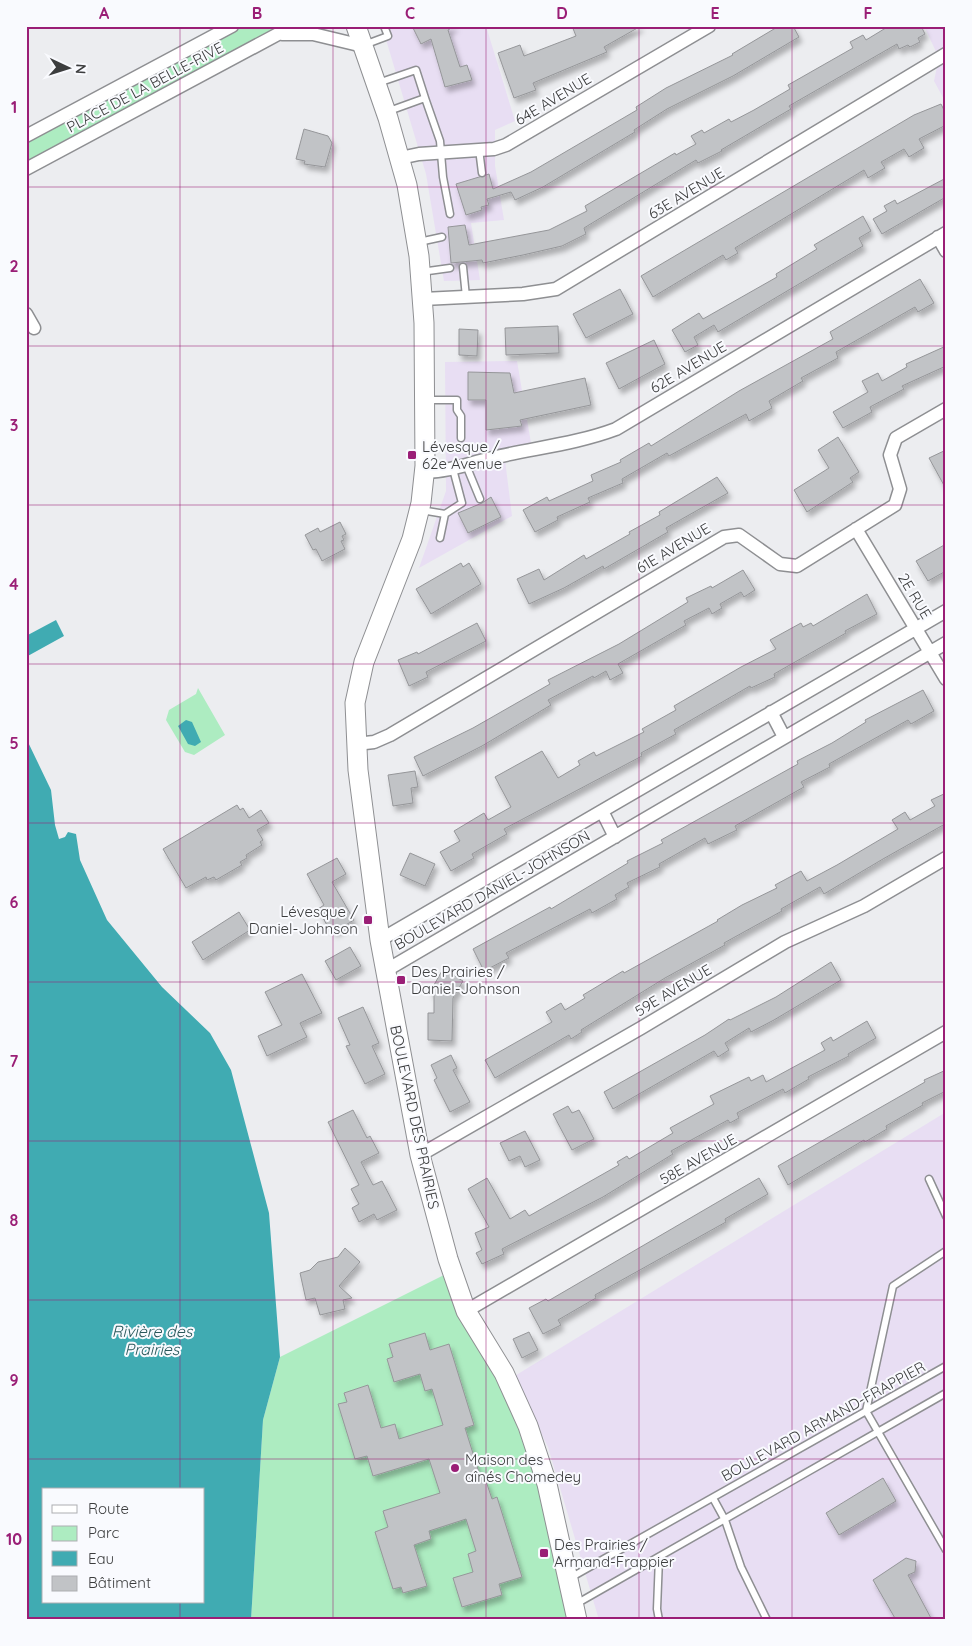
<svg xmlns="http://www.w3.org/2000/svg" width="972" height="1646" font-family="Quicksand,sans-serif">
<style>
.commercial{fill:#e8def3}
.green{fill:#adecc1}
.water{fill:#40abb2;fill-rule:evenodd}
.building{fill:#c1c3c6;stroke:#959699;filter:url(#shadow)}
.lines{fill:none;stroke-linecap:round;stroke-linejoin:round}
.lane-casing{stroke:#8e8f92;stroke-width:9}
.street-casing{stroke:#8e8f92;stroke-width:15}
.secondary-casing{stroke:#8e8f92;stroke-width:21}
.lane{stroke:#fff;stroke-width:6}
.street{stroke:#fff;stroke-width:12}
.secondary{stroke:#fff;stroke-width:19}
.grid{fill:none;stroke:#9a1e76;stroke-width:1;stroke-opacity:0.55}
.poi-dot{fill:#9a1e76;stroke:#f9fafe;stroke-width:2}
.labels{text-anchor:middle;dominant-baseline:central;stroke-width:4;stroke-linejoin:round;paint-order:stroke}
.street-label{font-size:15px;fill:#3c3d3e;stroke:#f9fafe}
.poi-label{font-size:15px;fill:#3c3d3e;stroke:#f9fafe;text-anchor:start}
.water-label{font-size:16px;font-style:italic;fill:#29585b;stroke:#f9fafe}
.neatline{fill:none;stroke:#9a1e76;stroke-width:2}
.grid-label{font-size:16px;text-anchor:middle;font-weight:bold;fill:#9a1e76}
</style>
<defs>
<filter id="shadow"><feDropShadow dx="3" dy="5" stdDeviation="2.5" flood-color="#0004"/></filter>
</defs>
<rect width="100%" height="100%" fill="#ecedf0"/>
<path class="commercial" d="M382 26H486L515 121 495 130V166L504 220 471 223 480 280 444 281 426 174Z
M924 26H946V103L934 81 939 58Z
M517 361 531 443 504 452 512 516 419 568 446 491 445 362Z
M946 1112V1620H599L548 1447 513 1377Z"/>
<path class="green" d="M242 26H281L26 163V142Z
M198 688 225 735 194 755 185 752 166 720 169 710 196 694Z
M446 1274 528 1426 577 1620H251L263 1420 280 1357Z"/>
<path class="water" d="M56 620 64 636 26 657V636Z
M186 720 192 722 201 742 195 746 188 744 178 726Z
M26 738 51 790 55 825 59 839 65 837 68 832 76 834 80 860 107 920 162 987 210 1033 231 1070 269 1213 280 1357 263 1420 251 1620H26ZM44 1490H204V1602H44Z"/>
<path class="building" d="M412 26H455L448 30 460 67 467 65 472 80 445 87 431 39 421 44Z
M572 26H641L604 47 607 52 533 83 536 90 514 98 498 53 520 45 524 56 576 36Z
M779 26H793L799 37 733 76 667 109 634 130 635 132 543 187 515 200 511 192 487 199 489 205 481 207 482 210 466 215 456 184 489 174 493 189 531 172 637 110 636 107 666 88 733 55 732 54Z
M889 26H921L925 34 918 38 920 42 910 47 908 45 899 49 897 44 789 106 791 109 721 150 722 151 698 163 696 160 584 228 586 234 562 246 523 255 483 263 482 260 451 263 448 227 465 225 469 245 549 230 587 211 585 206 675 153 676 155 696 144 691 136 702 130 704 133 729 119 731 122 754 110 790 89 788 85 853 48 850 42 863 35 866 40Z
M941 104 946 114V125L919 139 924 148 909 157 904 149 881 162 885 168 868 178 864 170 735 248 738 253 726 260 723 255 653 297 641 276 914 115Z
M304 129 328 136 332 143 325 167 304 164 305 161 296 159Z
M946 178V197L882 234 873 219 887 211 884 206 895 200 897 204Z
M863 216 871 231 859 238 863 246 718 332 714 325 694 337 698 345 685 352 672 330 699 313 703 319 777 277 776 274 817 249 814 245Z
M920 279 934 303 918 312 915 307 836 352 838 358 801 378 803 381 769 401 772 408 749 421 746 414 669 456 667 453 622 479 623 483 588 498 590 502 557 517 558 520 535 532 523 510 547 497 549 501 593 481 591 475 621 462 620 460 649 443 651 446 739 391 833 339 830 332Z
M620 289 633 314 586 338 573 314Z
M558 326 559 353 506 355 505 328Z
M459 329 478 330 477 356 459 355Z
M654 340 665 364 619 389 606 363Z
M946 346V366L902 386 904 389 870 407 872 412 843 428 833 412 868 392 862 381 878 373 882 381 907 367 906 364Z
M468 372 510 373 514 393 585 378 591 405 520 420 522 426 486 430V400H468Z
M838 437 859 472 850 478 853 482 807 512 794 490 829 468 818 450Z
M946 450V489L929 458Z
M717 477 728 493 666 528 668 532 604 569 603 566 564 588 529 604 517 579 539 569 544 580 584 555 586 559 630 534 629 532 660 515 659 512Z
M491 497 501 517 468 533 458 513 482 503Z
M340 522 346 534 342 536 344 540 341 541 345 549 322 561 316 549 313 550 305 535 318 528 320 532Z
M946 544V571L928 581 916 561Z
M461 563 463 567 469 563 481 584 431 614 416 589Z
M743 570 755 590 744 597 741 592 720 604 722 608 712 614 709 608 684 621 686 625 618 664 623 673 610 680 606 671 594 678 593 676 548 700 551 705 482 746 423 776 414 757 473 728 550 684 548 680 619 644 688 602 686 598 711 586 712 588Z
M867 594 877 614 845 631 846 633 774 674 775 677 751 688 750 686 674 730 676 734 641 753 642 756 504 829 507 834 472 854 474 858 451 871 440 852 460 841 454 831 484 813 488 820 511 807 495 777 542 751 558 778 580 765 578 761 594 752 596 756 644 732 642 729 676 710 674 706 741 667 776 649 770 640 801 623 803 627 811 623 813 626Z
M477 623 486 641 426 672 428 677 409 686 398 660 417 652 418 654Z
M923 690 934 711 911 724 908 720 829 764 830 767 801 782 804 787 735 826 737 830 708 844 705 838 659 864 660 867 627 883 629 887 615 895 617 899 592 913 590 909 506 953 509 958 484 971 473 949 550 907 551 909 628 863 627 861 663 843 661 840 798 764 797 761 832 743 866 722 865 720Z
M415 771 418 787 411 788 413 803 393 806 388 775Z
M946 793V825L945 824 883 859 824 894 820 887 781 909 782 911 724 943 725 945 665 978 581 1030 582 1032 571 1039 569 1035 495 1078 485 1060 552 1022 546 1012 561 1003 565 1010 585 998 583 995 623 971 624 973 718 921 717 920 742 905 777 888 775 885 801 871 807 881 837 865 898 829 892 820 905 812 910 820 935 806 931 800Z
M237 805 240 810 243 808 249 818 261 810 269 823 257 830 263 840 260 842 262 845 246 855 247 858 240 862 242 865 216 880 214 877 207 880 206 877 186 888 163 849Z
M410 853 435 864 425 886 400 875Z
M337 858 346 874 332 882 354 920 334 932 331 926 328 927 318 909 324 905 307 874Z
M239 912 250 930 203 960 192 942Z
M350 947 361 966 336 980 325 961Z
M831 962 841 980 774 1020 751 1032 749 1028 725 1043 729 1050 718 1057 714 1051 613 1109 604 1092 705 1035 729 1019 730 1020 776 997Z
M443 969 463 981 453 998 452 1041 428 1040V1013H434V994L430 992Z
M302 974 322 1013 300 1023 307 1037 267 1056 258 1036 282 1025 265 992Z
M363 1007 379 1043 372 1046 385 1074 365 1084 346 1046 350 1045 338 1018Z
M867 1021 876 1038 848 1054 849 1056 808 1077 809 1079 785 1093 783 1089 737 1113 739 1118 730 1123 728 1120 671 1151 673 1154 603 1197 502 1249 504 1254 482 1264 476 1253 482 1250 475 1233 489 1227 468 1189 487 1178 510 1219 525 1210 529 1216 619 1165 617 1162 627 1156 629 1159 673 1133 670 1128 714 1104 710 1096 749 1077 751 1081 763 1075 766 1082 825 1050 821 1043 831 1037 833 1041Z
M451 1055 457 1068 453 1070 470 1102 450 1112 434 1080 437 1078 431 1065Z
M946 1070V1091L922 1103 923 1105 886 1126 887 1129 865 1142 864 1140 788 1185 778 1166 925 1082 924 1080Z
M568 1106 572 1113 579 1110 594 1139 572 1150 553 1114Z
M353 1110 367 1138 370 1136 379 1153 361 1162 373 1185 382 1181 397 1210 377 1220 374 1214 359 1222 352 1208 359 1204 351 1189 359 1185 328 1122Z
M525 1131 540 1160 525 1167 520 1156 509 1161 500 1143Z
M759 1178 768 1194 725 1219 726 1222 595 1295 596 1298 558 1320 561 1325 543 1334 529 1308 546 1299 548 1301Z
M345 1248 360 1262 339 1286 352 1298 343 1300 345 1309 320 1315 315 1298 306 1300 300 1273 310 1270 318 1262 338 1257Z
M529 1332 538 1350 522 1358 513 1339Z
M425 1333 430 1350 449 1344 474 1425 465 1428 482 1482 486 1481 492 1499 497 1497 522 1577 499 1584 502 1595 462 1607 453 1578 473 1572 468 1554 476 1551 466 1519 429 1531 431 1539 414 1545 427 1586 403 1593 401 1587 393 1589 375 1532 388 1527 383 1511 440 1493 429 1459 373 1476 367 1456 355 1459 338 1404 347 1402 344 1393 368 1385 381 1428 395 1424 399 1439 443 1425 432 1389 425 1391 420 1374 394 1382 387 1359 393 1357 389 1344Z
M883 1478 896 1501 839 1535 826 1513Z
M906 1558 916 1561 915 1572 908 1575 932 1620H896L873 1580Z"/>
<g class="lines">
<g class="lane-casing">
<path id="lane" d="M364 45 388 36 384 26
M378 83 416 70 425 98
M389 111 425 98 440 141 443 177 450 214
M479 149 482 173
M419 242 442 237
M463 267 466 297
M421 272 450 268
M426 400H457V410L461 416V438
M466 465 480 499
M421 510 445 514 462 503 453 469
M440 538 445 514
M929 1179 946 1216
M946 1251 893 1286 866 1411 946 1550
M713 1498 725 1520 741 1567 767 1620
M570 1578 946 1366
M576 1604 946 1393
M659 1620 657 1609 659 1558"/>
</g>
<g class="street-casing">
<path id="street" d="M282 34H313L363 46
M26 136 232 26
M400 158 419 154 494 149 506 145 709 26
M26 169 293 26
M938 237 946 251
M423 299 523 294 556 289 946 54
M26 314 34 328
M425 472C448 472 469 463 492 458 533 448 576 444 616 429L946 233
M856 529 946 679
M771 712 784 737
M356 744 374 742 390 735 724 537 739 535 780 564 797 566 895 505 900 489 890 455 896 438 946 409
M602 811 615 837
M380 940 946 611
M385 971 946 643
M420 1155 641 1028 785 942 864 906 946 858
M466 1311 946 1032"/>
</g>
<g class="secondary-casing">
<path id="secondary" d="M356 26 388 118 407 185 419 256 424 323 425 466 421 503 412 539 364 662 355 703 358 770 380 940 420 1155 448 1259 466 1311 504 1373 528 1426 547 1484 577 1620"/>
</g>
<use href="#lane" class="lane"/>
<use href="#street" class="street"/>
<use href="#secondary" class="secondary"/>
</g>
<path class="grid" d="M180 26V1490M333 26V1620M486 26V1620M639 26V1620M792 26V1620M26 187H946M26 346H946M26 505H946M26 664H946M26 823H946M26 982H946M26 1141H946M26 1300H946M26 1459H946M180 1602V1620"/>
<g class="poi-dot">
<rect x="407" y="450" width="10" height="10" rx="2.5"/>
<rect x="363" y="915" width="10" height="10" rx="2.5"/>
<rect x="396" y="975" width="10" height="10" rx="2.5"/>
<circle cx="455" cy="1468" r="5"/>
<rect x="539" y="1548" width="10" height="10" rx="2.5"/>
</g>
<g class="labels">
<g class="street-label">
<text transform="translate(145 87) rotate(-28)">PLACE DE LA BELLE-RIVE</text>
<text transform="translate(553 99) rotate(-31)">64E AVENUE</text>
<text transform="translate(686 193) rotate(-31)">63E AVENUE</text>
<text transform="translate(688 367) rotate(-31)">62E AVENUE</text>
<text transform="translate(673 548) rotate(-31)">61E AVENUE</text>
<text transform="translate(915 596) rotate(59)">2E RUE</text>
<text transform="translate(492 890) rotate(-30)">BOULEVARD DANIEL-JOHNSON</text>
<text transform="translate(673 990) rotate(-31)">59E AVENUE</text>
<text transform="translate(415 1117) rotate(78)">BOULEVARD DES PRAIRIES</text>
<text transform="translate(698 1159) rotate(-30)">58E AVENUE</text>
<text transform="translate(823 1421) rotate(-29)">BOULEVARD ARMAND-FRAPPIER</text>
</g>
<g class="poi-label">
<text x="422" y="446">Lévesque /<tspan x="422" dy="17">62e Avenue</tspan></text>
<text x="358" y="911" text-anchor="end">Lévesque /<tspan x="358" dy="17">Daniel-Johnson</tspan></text>
<text x="411" y="971">Des Prairies /<tspan x="411" dy="17">Daniel-Johnson</tspan></text>
<text x="465" y="1459">Maison des<tspan x="465" dy="17">aînés Chomedey</tspan></text>
<text x="554" y="1544">Des Prairies /<tspan x="554" dy="17">Armand-Frappier</tspan></text>
</g>
<g class="water-label">
<text x="152" y="1331">Rivière des<tspan x="152" dy="18">Prairies</tspan></text>
</g>
</g>
<rect width="972" height="1646" fill="none" stroke="#f9fafe" stroke-width="55"/>
<rect x="42" y="1488" width="162" height="115" fill="#f9fafe" stroke="#adaeb1"/>
<rect x="52" y="1505" width="25" height="8" fill="#ffffff" stroke="#adaeb1"/>
<text x="88" y="1514" font-size="15" fill="#3c3d3e">Route</text>
<rect x="52" y="1526" width="25" height="15" fill="#adecc1" stroke="#adaeb1"/>
<text x="88" y="1538" font-size="15" fill="#3c3d3e">Parc</text>
<rect x="52" y="1551" width="25" height="15" fill="#40abb2" stroke="#adaeb1"/>
<text x="88" y="1564" font-size="15" fill="#3c3d3e">Eau</text>
<rect x="52" y="1576" width="25" height="15" fill="#c1c3c6" stroke="#adaeb1"/>
<text x="88" y="1588" font-size="15" fill="#3c3d3e">Bâtiment</text>
<g transform="translate(68 68) rotate(94)" stroke="#f9fafe" stroke-width="4" paint-order="stroke">
<path d="M0-4L9 19L0 12L-9 19Z" fill="#3c3d3e"/>
<text y="-8" font-size="14" font-weight="bold" text-anchor="middle" fill="#3c3d3e">N</text>
</g>
<rect x="28" y="28" width="916" height="1590" class="neatline"/>
<g class="grid-label">
<text x="104" y="19">A</text>
<text x="257" y="19">B</text>
<text x="410" y="19">C</text>
<text x="562" y="19">D</text>
<text x="715" y="19">E</text>
<text x="868" y="19">F</text>
<text x="14" y="113">1</text>
<text x="14" y="272">2</text>
<text x="14" y="431">3</text>
<text x="14" y="590">4</text>
<text x="14" y="749">5</text>
<text x="14" y="908">6</text>
<text x="14" y="1067">7</text>
<text x="14" y="1226">8</text>
<text x="14" y="1386">9</text>
<text x="14" y="1545">10</text>
</g>
</svg>
